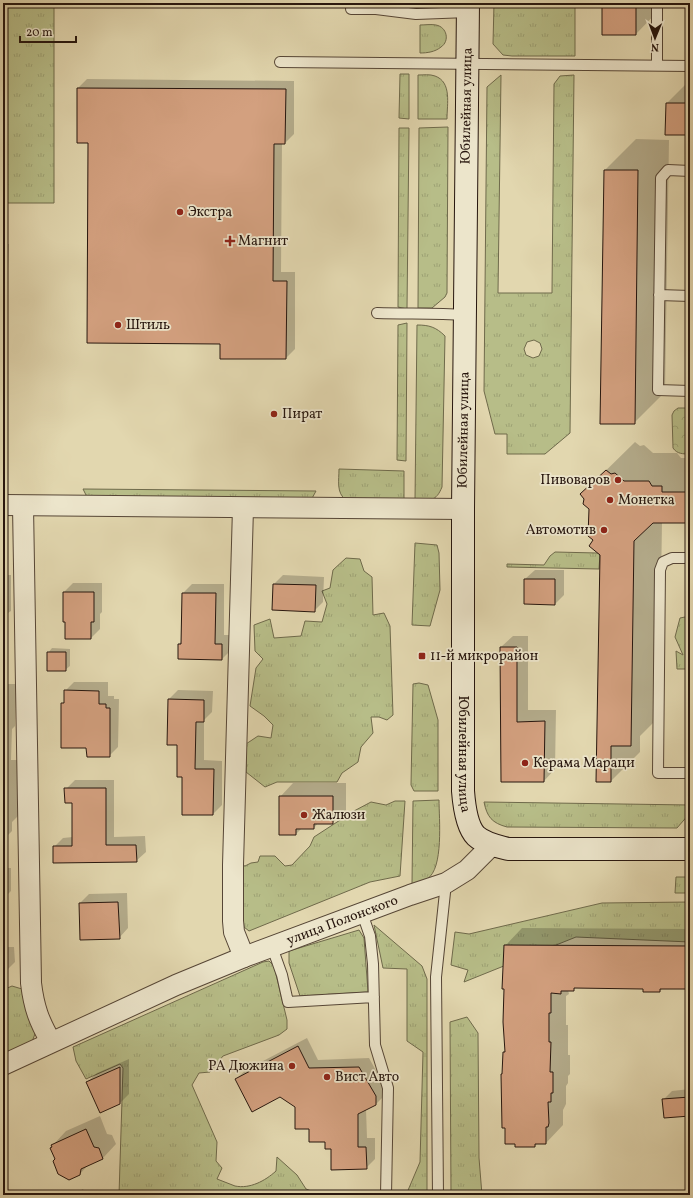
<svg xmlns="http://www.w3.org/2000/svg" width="693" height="1198" font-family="Vollkorn,serif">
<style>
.grass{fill:url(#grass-tufts);stroke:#6f6a4b;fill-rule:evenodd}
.park{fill:url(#park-crowns);stroke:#6f6a4b}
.shadow{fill:#0003}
.building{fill:#d3a07f;stroke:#27160e}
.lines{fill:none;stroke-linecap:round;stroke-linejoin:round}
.service-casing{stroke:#564636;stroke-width:12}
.minor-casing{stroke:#564636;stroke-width:22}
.secondary-casing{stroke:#27160e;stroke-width:24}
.service{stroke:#ece5cb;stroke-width:10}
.minor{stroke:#ece5cb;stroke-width:20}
.secondary{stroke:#ece5cb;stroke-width:22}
.poi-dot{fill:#8f2418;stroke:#ece5cb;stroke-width:1.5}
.labels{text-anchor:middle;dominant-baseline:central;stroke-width:3.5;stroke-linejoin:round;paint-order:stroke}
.street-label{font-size:14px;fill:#27160e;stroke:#ece5cb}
.poi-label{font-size:14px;fill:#27160e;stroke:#ece5cb;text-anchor:start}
</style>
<defs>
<pattern id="grass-tufts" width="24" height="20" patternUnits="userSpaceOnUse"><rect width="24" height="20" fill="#b7bd88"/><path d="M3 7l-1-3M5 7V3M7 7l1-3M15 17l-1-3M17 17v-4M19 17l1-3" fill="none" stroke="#9da274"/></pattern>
<pattern id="park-crowns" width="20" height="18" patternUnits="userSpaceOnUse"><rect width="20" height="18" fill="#b7bd88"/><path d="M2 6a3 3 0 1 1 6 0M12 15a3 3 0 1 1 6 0" fill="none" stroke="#9da274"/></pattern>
</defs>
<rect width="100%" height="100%" fill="#e2d7af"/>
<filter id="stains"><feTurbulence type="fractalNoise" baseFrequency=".005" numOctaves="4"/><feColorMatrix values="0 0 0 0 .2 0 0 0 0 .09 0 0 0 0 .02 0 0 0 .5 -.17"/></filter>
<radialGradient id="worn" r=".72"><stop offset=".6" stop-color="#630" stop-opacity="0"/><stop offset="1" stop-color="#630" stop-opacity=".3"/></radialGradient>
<path class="grass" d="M3 3H54V203H3Z
M494 3H575V56H512L503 55 493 44Z
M420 25C425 25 431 24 436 25 447 27 450 41 441 47 435 52 427 53 420 53Z
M400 74H409V119L399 118Z
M418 75C423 75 430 74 435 76 452 82 447 104 447 119H418Z
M501 75 498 293H552L554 84 560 76 574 75 570 433 545 454H507V434H495L484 391 487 87ZM534 340 540 343 542 349 539 356 533 358 526 355 524 349 527 342Z
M448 127 447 293 445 297 432 308H418L419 128Z
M399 128H409L407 309 398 307Z
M407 323 406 461 397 460 398 325Z
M417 325C429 325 436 327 445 336L442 487C436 502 430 500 415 500Z
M339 469 404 471V501L346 500C336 493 339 480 339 469Z
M83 489 316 491 310 502 88 499Z
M415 543 437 545 439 553 440 590 430 626 412 625Z
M555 552 597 553 600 554 599 569 507 567V564L544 565 550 556Z
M346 558 360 559 364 571 372 577 373 615 384 613 390 626 393 715 387 720 379 717H371L373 733 361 747 358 762 342 773 337 782H277L265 787 246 772V744L258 736 271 738 273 725 264 716 250 706 256 668 263 659 255 651 254 625 270 619 274 638 301 636 305 621 322 622 327 604 322 591 330 588 333 570Z
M690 616V673L688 669H677L676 651 683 655 675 637 680 618Z
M419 683 428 685 438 720V791H414L411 785 413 684Z
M439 800C439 818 444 869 427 879 422 882 416 883 412 884L413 801Z
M395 801H405L400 876 370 882 249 931 244 927 242 912 239 864 245 866 251 863 258 862 260 856H275L285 866 292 865 310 846 314 837 354 811 371 802 386 805Z
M484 802 690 805V813L677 828 507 827C492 823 487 817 484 802Z
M676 877H690V893H675Z
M690 902V942L576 937 464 982 468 970 451 965 455 932 469 934 602 903Z
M374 925 422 966 427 979V1195H406L420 1162 423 1052 407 1041V969L383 968Z
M359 930 364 938 368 992 300 996 289 963V951Z
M269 961 274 966 287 1020V1029L279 1035 223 1056 210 1072 199 1073 192 1085 217 1142 216 1161 222 1168 217 1179C223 1181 229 1184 235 1186 250 1189 265 1181 276 1171L277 1157 297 1175 306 1189 322 1195H119L123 1068 120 1064 86 1079 76 1061 73 1047 263 962Z
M12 986 22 989 36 1031 32 1042 3 1056V990Z
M467 1017 478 1033 479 1158 482 1195H451L450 1022Z"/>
<path class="park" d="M678 408H690V454C683 454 677 454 673 448L672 415 674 411Z"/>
<path class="shadow" d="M3 3H11V6L7 10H3Z
M603 3H666L636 34Z
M87 79 294 81V134L285 143H282L281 272H295V349L286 358 221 343 89 142 78 88Z
M690 80V134H666L667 103Z
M636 139 669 140 665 392 634 423 605 170Z
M3 241H7V244H9L8 269 3 276Z
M3 354H4L3 389Z
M635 442 640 446 644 445 653 453H677L681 458H690V522H662L659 717 640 736V752L611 781 601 554 594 540 590 509 582 494Z
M535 570H564V595L555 604 525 579Z
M3 575H11V611L8 613V626L3 631Z
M283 575 324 577 323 602 314 611 274 584Z
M73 583H102V612L100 614V629L91 638 64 592Z
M192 584H224V635H231V650L222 659 179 658V644L182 641 183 593Z
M513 636H528V710H556L555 769 544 781H502L501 647Z
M52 648 70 649V666L65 670 48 653Z
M74 682H108V696H114V699H119L118 747 109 756 87 747 62 704 65 701V691Z
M3 684H16L15 726 12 729 11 760H23L19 815 12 822V831L5 838 4 868H11V891L4 898 3 908Z
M178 690 213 691 212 712 204 720V760L222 761V805L213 814 183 776 169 699Z
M75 780H114V837L145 836 146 852 136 861 54 847 63 838 73 837V802L66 789Z
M293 783H346V810L332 823H318L314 828H302L296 834 280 797Z
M127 893 128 928 119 938 80 903 89 894Z
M3 919 5 947H14L15 962 7 970V976L3 980Z
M522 928 690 929V988H663L660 991H644V988L576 987 573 990H568L569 994 566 996V1025H568V1055H570V1074L568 1076V1083L566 1086V1104L563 1110V1125L546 1143H538L535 1146 504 1052 505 1050V946Z
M307 1038 318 1060 369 1058 385 1087V1095L376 1104 366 1109 367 1138H375V1159L366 1168 332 1148 326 1141 310 1128 296 1106 280 1096 236 1079 246 1070Z
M129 1059V1094L120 1103 87 1082 97 1073Z
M690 1089V1115L663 1100 672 1091Z
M100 1116 107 1134 112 1135 116 1144 103 1158 90 1163 79 1175 56 1159 53 1145 66 1131Z
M690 1141V1161H688V1143Z
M83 1189 86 1195H72Z"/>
<path class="building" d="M602 3H636V35H602Z
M77 88 286 89 285 144H274L273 281H287L286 359H220V344L87 343 88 143H77Z
M666 103H690V135H665Z
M604 170H638L635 424H600Z
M606 470 611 474 615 473 624 481H649L652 486H662V492H690V523H653L634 541 631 746H611V782H596L600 555 589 546 593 540 588 536 589 509 583 504 584 499 580 494Z
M524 579H555V605L524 604Z
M273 584 316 585 315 612 272 610Z
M63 592H94V622H91V639H65V622H63Z
M182 593H216L215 644H222V660L178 659V644H181Z
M500 647H517V722L545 721 544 782H501Z
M47 652H66V671H47Z
M64 690 99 691V704H106V708H110V757H87L86 748H61V703H64Z
M168 699 204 700V722H196L195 769H214L213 815H182V777H177V745H167Z
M64 788H106V845H136L137 862 53 863V846H72V803H65Z
M279 796H333V824H314V829H296V835H279Z
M118 902 120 939 80 940 79 903Z
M504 945 690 946V989H660V992H643V989L574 988V991H561V994L551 993V1013H549V1042H551L550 1072H553V1093H551V1102H548L549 1123 548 1127H546V1144H535V1147H515V1144H505V1128H502L501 1074H502L503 1052H505L503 1022 504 989H502Z
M298 1046 309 1068 359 1067 376 1096V1105L358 1114V1147H366L367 1169 331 1170V1149H325V1142H309V1129H295V1107L280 1097 252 1112 235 1079Z
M120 1067V1104L100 1113 86 1082Z
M690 1097V1116L664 1118 662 1099Z
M86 1129 94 1147 99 1148 103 1159 81 1169 80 1175 69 1180 58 1174 53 1161 55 1159 50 1148 52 1147 51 1145Z"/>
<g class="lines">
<g class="service-casing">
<path id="service" d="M351 9H376L416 14 468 12
M280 62 690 66
M657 65V3
M690 171 668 170 661 178 658 390 690 391
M659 295 690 296
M377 313C406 314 436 313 465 315
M690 558H672L663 562 660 570 658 773H690
M362 913 370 936 373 964 375 1045 388 1088 386 1195
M272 947 282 975 288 1002 374 997
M438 1195 436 977 446 883"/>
</g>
<g class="minor-casing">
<g id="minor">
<path d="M3 505 463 509"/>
<path d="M23 506 31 983C34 1008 39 1021 51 1042"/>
<path d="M243 508 233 865V921L234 932 244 957"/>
<path id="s1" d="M3 1065 176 985 244 957 410 895 446 883 467 870 492 845"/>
</g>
</g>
<g class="secondary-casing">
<g id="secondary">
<path id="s2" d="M468 3 463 509V791C464 804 467 827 476 836 485 844 497 846 508 849H690"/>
</g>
</g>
<use href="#service" class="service"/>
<use href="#minor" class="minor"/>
<use href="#secondary" class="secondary"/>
</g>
<g class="poi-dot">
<circle cx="180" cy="212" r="4"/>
<path d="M228 235h4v4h4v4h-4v4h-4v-4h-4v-4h4z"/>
<circle cx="118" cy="325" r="4"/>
<circle cx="274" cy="414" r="4"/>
<circle cx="618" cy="480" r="4"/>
<circle cx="610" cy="500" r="4"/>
<circle cx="604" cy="530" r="4"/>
<rect x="418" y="652" width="8" height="8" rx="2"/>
<circle cx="525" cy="763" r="4"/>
<circle cx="304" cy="815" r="4"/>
<circle cx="292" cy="1066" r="4"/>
<circle cx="327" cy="1077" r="4"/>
</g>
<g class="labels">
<g class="street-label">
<text transform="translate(467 106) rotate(-89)">Юбилейная улица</text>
<text transform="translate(464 430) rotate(-89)">Юбилейная улица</text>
<text stroke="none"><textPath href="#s2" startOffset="751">Юбилейная улица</textPath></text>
<text stroke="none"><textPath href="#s1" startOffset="369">улица Полонского</textPath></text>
</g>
<g class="poi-label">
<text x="188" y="212">Экстра</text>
<text x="238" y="241">Магнит</text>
<text x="126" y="325">Штиль</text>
<text x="282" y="414">Пират</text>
<text x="610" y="480" text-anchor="end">Пивоваров</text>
<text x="618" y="500">Монетка</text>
<text x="596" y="530" text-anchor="end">Автомотив</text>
<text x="430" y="656">11-й микрорайон</text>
<text x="533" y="763">Керама Мараци</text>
<text x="312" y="815">Жалюзи</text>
<text x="284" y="1066" text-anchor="end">РА Дюжина</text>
<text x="335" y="1077">Вист Авто</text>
</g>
</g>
<rect width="693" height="1198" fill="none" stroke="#e2d7af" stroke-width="16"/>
<rect x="4" y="4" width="685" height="1190" fill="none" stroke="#27160e" stroke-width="2"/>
<rect x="8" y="8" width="677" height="1182" fill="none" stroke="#27160e"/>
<g transform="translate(655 38) rotate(181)" stroke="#ece5cb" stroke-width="3" paint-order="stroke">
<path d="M0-3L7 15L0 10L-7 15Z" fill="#27160e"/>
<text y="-6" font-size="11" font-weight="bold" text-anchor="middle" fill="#27160e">N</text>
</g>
<path d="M20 36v6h56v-6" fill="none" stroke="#27160e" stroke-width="2"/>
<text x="26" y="36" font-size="12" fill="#27160e" stroke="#ece5cb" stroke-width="3" paint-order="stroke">20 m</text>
<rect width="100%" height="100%" filter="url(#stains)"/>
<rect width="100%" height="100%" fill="url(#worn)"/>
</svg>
